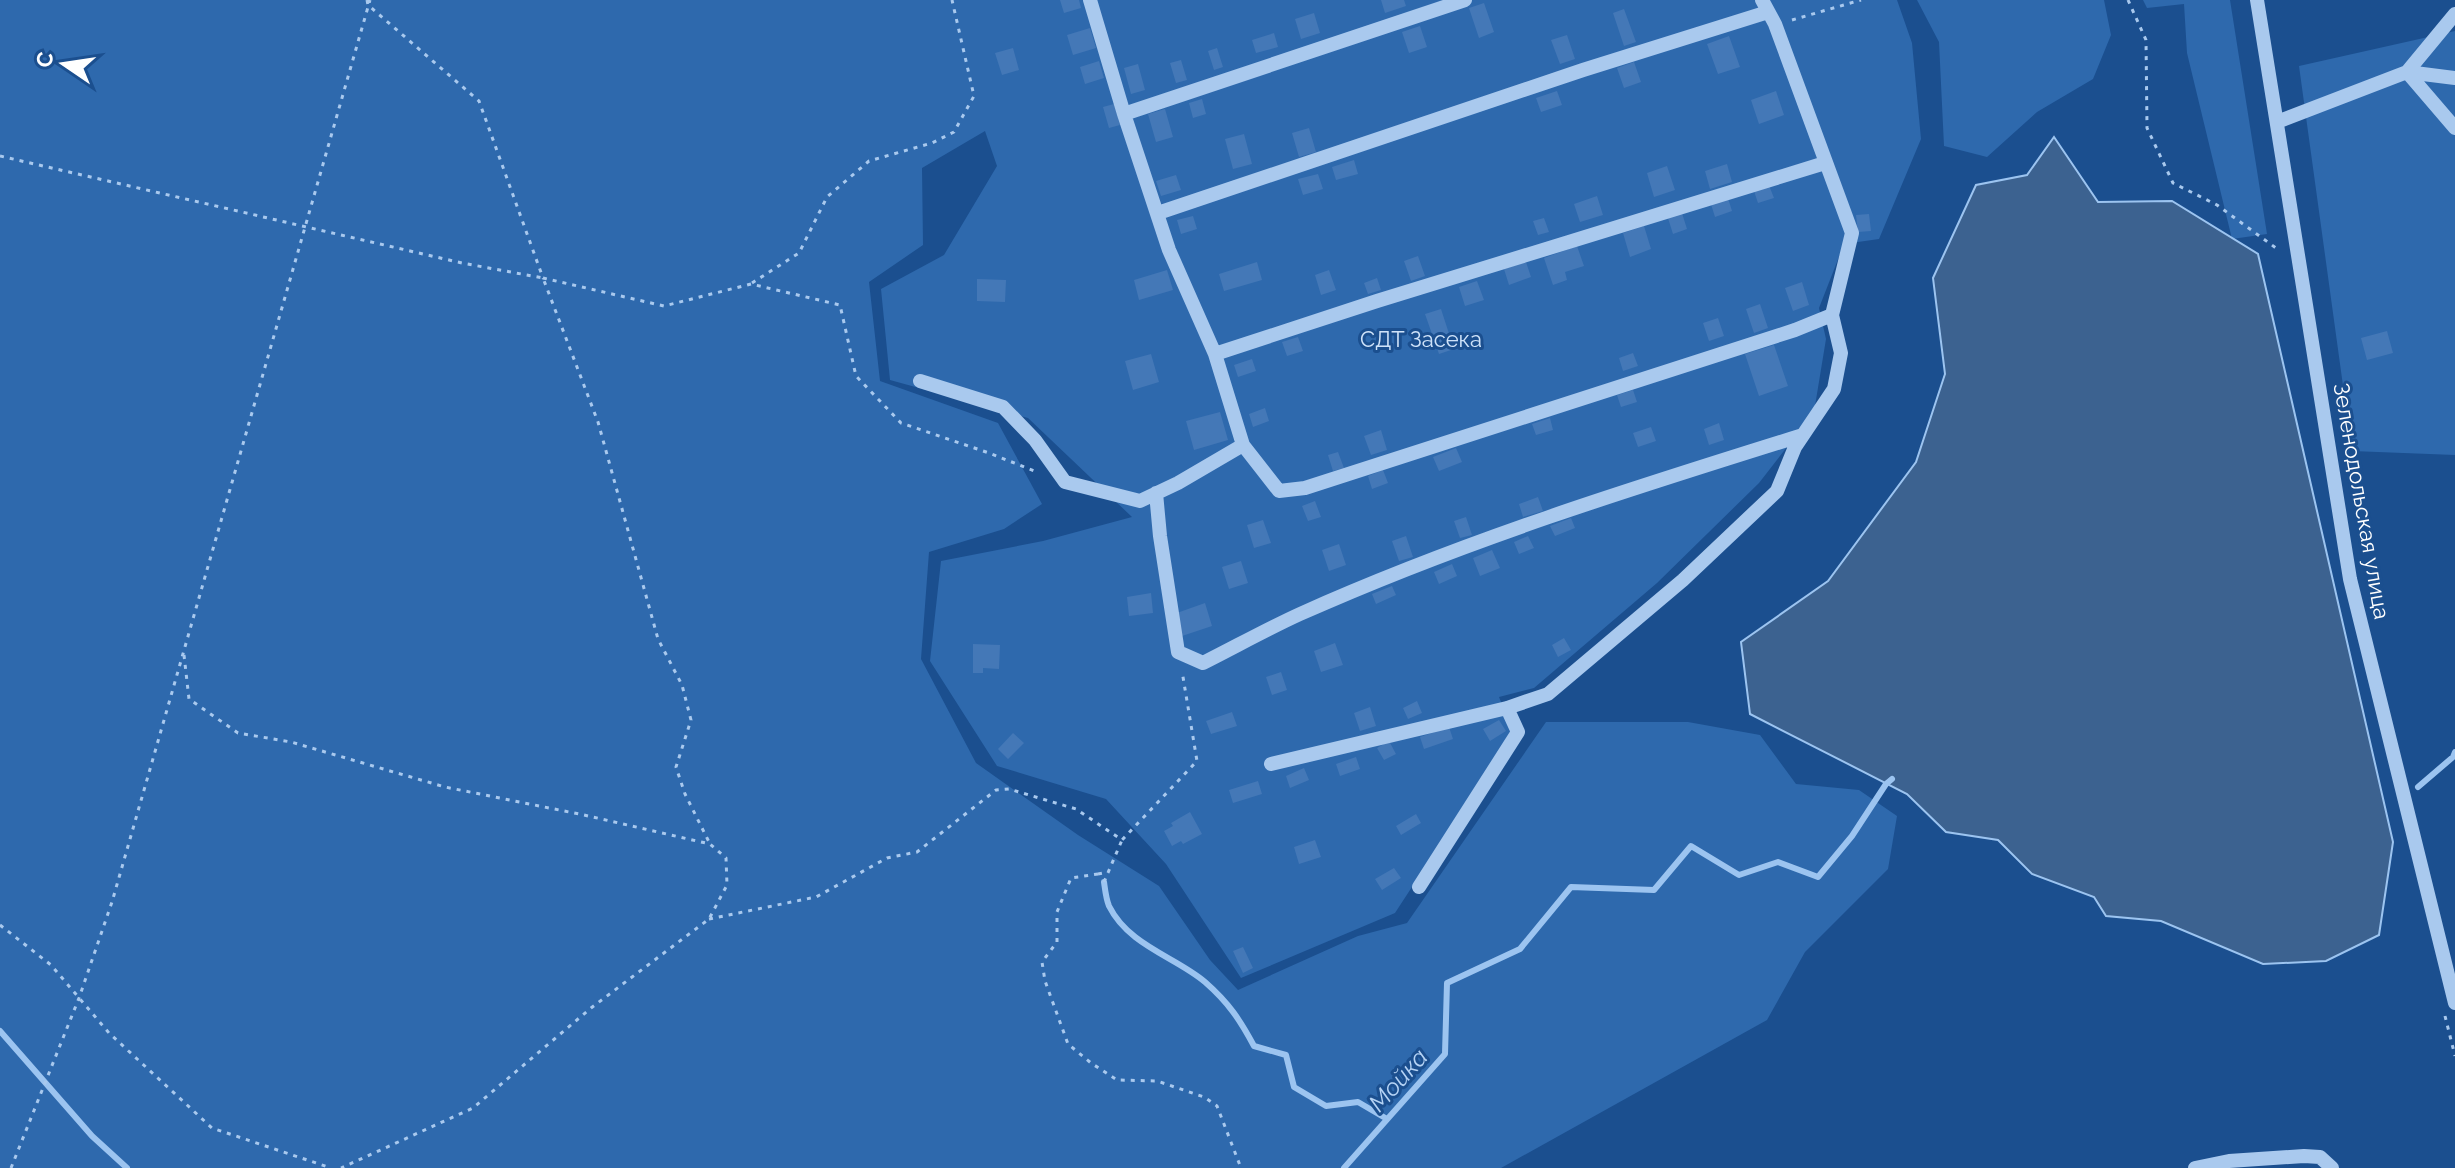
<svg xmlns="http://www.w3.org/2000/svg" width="2455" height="1168" font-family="Raleway,sans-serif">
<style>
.green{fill:#2e69ad}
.water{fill:#3c6290;stroke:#9cc4f0;stroke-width:2}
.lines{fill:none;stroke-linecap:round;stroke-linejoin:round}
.stream{stroke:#9cc4f0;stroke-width:6}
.building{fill:#4478b7}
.path{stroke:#a9c9ee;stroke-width:3;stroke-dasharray:4 6;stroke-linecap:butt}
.minor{stroke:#a9c9ee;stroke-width:14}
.path-bridge{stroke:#a9c9ee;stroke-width:3;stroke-dasharray:4 6;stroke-linecap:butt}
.labels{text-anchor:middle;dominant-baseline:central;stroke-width:6;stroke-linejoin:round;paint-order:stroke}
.park-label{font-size:22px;fill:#cfe3fa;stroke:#1b4f8f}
.street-label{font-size:22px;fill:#fff;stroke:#1b4f8f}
.water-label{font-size:24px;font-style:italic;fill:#b5d3f5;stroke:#1b4f8f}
</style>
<rect width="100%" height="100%" fill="#1b4f8f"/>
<path class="green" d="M0 0H1897L1912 43 1921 139 1879 239 1844 244 1819 308 1826 339 1814 412 1759 483 1657 583 1534 688 1499 697 1513 732 1395 913 1241 978 1166 864 1106 799 997 766 930 661 941 561 1043 541 1132 517 1028 418 890 380 881 289 944 255 997 166 985 131 922 168 923 245 869 282 880 381 998 423 1042 504 1004 529 929 552 921 659 976 763 1078 835 1159 886 1210 960 1238 990 1358 936 1407 923 1546 722H1688L1760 735 1796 784 1859 790 1897 816 1888 869 1805 952 1767 1020 1501 1168H0Z
M1917 0H2104L2111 35 2093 79 2037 112 1987 157 1944 146 1939 42Z
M2143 0H2230L2267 234 2232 239 2187 53 2184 4 2147 8Z
M2455 31V455L2352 451 2299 66Z"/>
<path class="water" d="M2054 137 2098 202 2172 201 2258 254 2393 842 2379 935 2326 961 2263 964 2161 921 2106 916 2094 897 2032 874 1998 840 1946 832 1907 794 1750 714 1741 642 1828 581 1916 462 1945 374 1933 278 1976 185 2027 175Z"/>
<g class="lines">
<path class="stream" d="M2418 787 2453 757 2455 752
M1104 882C1105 889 1106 899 1109 906 1129 946 1176 957 1205 982 1229 1003 1240 1020 1254 1046L1286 1055 1294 1087 1326 1106 1358 1102 1387 1119
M0 1031 92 1136 127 1168
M1344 1168 1445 1054 1447 983 1520 949 1571 887 1654 890 1691 846 1739 875 1778 862 1818 877 1852 836 1886 784 1892 779"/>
</g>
<path class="building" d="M1060 0H1079L1081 8 1064 13Z
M1381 0H1404L1406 6 1385 13Z
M1484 3 1494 32 1479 38 1469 8Z
M1624 9 1636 42 1624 46 1613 13Z
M1314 13 1320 33 1301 39 1295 19Z
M1420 26 1427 47 1409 53 1402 32Z
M1090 28 1096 48 1073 55 1067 35Z
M1274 33 1278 47 1256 53 1252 40Z
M1567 35 1575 59 1560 64 1551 40Z
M1729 36 1740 67 1718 74 1707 44Z
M1013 48 1019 70 1002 75 995 53Z
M1217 48 1223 67 1214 70 1208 51Z
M1181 60 1187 80 1176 83 1170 63Z
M1099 61 1104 78 1085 84 1080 67Z
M1634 62 1641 82 1624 88 1617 68Z
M1138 64 1145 90 1131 94 1124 68Z
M1557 91 1562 105 1541 112 1536 98Z
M1776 91 1784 115 1759 124 1751 100Z
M1202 99 1206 114 1193 118 1189 103Z
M1114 104 1120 125 1109 128 1103 107Z
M1165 109 1173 137 1156 142 1148 114Z
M1309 128 1316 152 1299 157 1292 133Z
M1244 134 1252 164 1233 169 1225 139Z
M1354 160 1358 174 1336 180 1332 167Z
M1727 164 1732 182 1710 189 1705 171Z
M1667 166 1675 190 1654 197 1647 173Z
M1318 174 1323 189 1303 195 1298 179Z
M1176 175 1181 190 1161 196 1156 181Z
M1768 183 1774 198 1758 203 1753 188Z
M1727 195 1732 211 1715 217 1710 201Z
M1597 196 1603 215 1580 222 1574 204Z
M1681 210 1687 229 1673 234 1667 215Z
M1869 214 1871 231 1858 232 1856 215Z
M1193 216 1197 229 1181 234 1177 220Z
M1544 218 1549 232 1538 235 1533 221Z
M1644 226 1651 249 1630 257 1623 233Z
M1577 246 1584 266 1565 272 1567 280 1553 285 1544 258Z
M1418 256 1425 276 1411 281 1404 261Z
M1257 262 1262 280 1224 291 1219 274Z
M1526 262 1531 277 1509 285 1504 269Z
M1167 270 1173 290 1139 300 1134 280Z
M1329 270 1336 290 1321 295 1315 275Z
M1377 278 1381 290 1368 294 1364 283Z
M977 279 1006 280 1005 302 977 301Z
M1477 281 1484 300 1465 306 1459 287Z
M1802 282 1809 305 1793 311 1785 288Z
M1760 304 1768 328 1754 333 1746 309Z
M1441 309 1454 349 1439 354 1425 314Z
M1718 318 1724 336 1709 341 1703 323Z
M2387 331 2393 353 2367 360 2361 338Z
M1298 337 1303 351 1287 356 1282 342Z
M1774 345 1788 386 1759 396 1745 354Z
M1633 353 1638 366 1623 371 1619 358Z
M1151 354 1159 382 1133 390 1125 361Z
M1252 359 1256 371 1238 377 1234 365Z
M1633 390 1637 402 1621 407 1617 395Z
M1265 408 1269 421 1253 427 1249 414Z
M1220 412 1228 440 1194 450 1186 421Z
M1550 418 1553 430 1536 435 1532 424Z
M1719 423 1724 440 1709 445 1704 429Z
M1651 427 1656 441 1638 447 1633 433Z
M1381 430 1387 450 1371 455 1364 436Z
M1456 448 1462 462 1439 471 1433 457Z
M1338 452 1344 468 1333 471 1328 455Z
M1383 470 1388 483 1372 489 1368 476Z
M1538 497 1543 511 1523 517 1519 504Z
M1315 501 1321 517 1308 521 1302 506Z
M1466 517 1472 535 1460 538 1454 521Z
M1571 518 1575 528 1555 536 1550 526Z
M1263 520 1271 543 1254 548 1247 525Z
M1406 536 1413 557 1399 561 1392 541Z
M1528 536 1534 548 1519 554 1514 542Z
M1339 544 1346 565 1329 571 1322 550Z
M1492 550 1500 568 1480 576 1473 558Z
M1241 561 1248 583 1229 589 1222 567Z
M1452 564 1457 576 1439 584 1434 572Z
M1392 586 1396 595 1376 604 1372 594Z
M1151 593 1153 613 1129 616 1127 597Z
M1205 603 1212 626 1182 636 1174 614Z
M1564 638 1571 650 1558 657 1552 645Z
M1335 643 1343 665 1321 672 1314 651Z
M973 644 1000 645 999 669 983 668V673H973Z
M1281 672 1287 690 1272 695 1266 677Z
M1417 701 1422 713 1408 719 1403 708Z
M1370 707 1376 726 1360 731 1354 713Z
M1232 712 1237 726 1211 734 1206 721Z
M1499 720 1506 731 1490 741 1483 729Z
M1449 727 1453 739 1424 749 1420 737Z
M1013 733 1024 743 1008 759 998 749Z
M1389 741 1396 754 1384 760 1377 748Z
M1356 757 1360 769 1340 776 1336 764Z
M1304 768 1309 780 1290 788 1286 776Z
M1258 781 1262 794 1233 803 1229 790Z
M1190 812 1202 834 1183 844 1181 841 1172 846 1164 831 1173 826 1171 823Z
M1416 814 1421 823 1401 835 1396 826Z
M1315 840 1321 857 1299 864 1294 847Z
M1394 868 1401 878 1382 890 1375 879Z
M1243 947 1253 968 1243 973 1233 951Z"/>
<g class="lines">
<path class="path" d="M367 0 368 5 479 101 543 278 664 306 751 284 840 305 856 376 901 423 989 453 1037 472
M2128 0 2146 40 2147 128 2173 183 2217 205 2280 251
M1792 20 1861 0
M0 156 462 263 543 278 598 422 658 639 682 685 691 720 676 767 685 794 710 844
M752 283 799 253 827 197 869 161 932 143 954 132 974 96 952 0
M184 655 189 699 238 733 291 742 445 787 584 815 710 844 726 858 727 885 709 919 591 1008 473 1108 341 1168
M1098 874 1071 878 1057 912V942L1042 962 1045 981 1068 1044 1091 1063 1117 1080 1157 1081 1204 1097 1217 1106 1241 1168
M1104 882 1122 840
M709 919 816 897 887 858 917 852 996 790 1009 789 1076 809 1122 840 1197 761 1182 671
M0 925 51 965 109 1033 212 1128 331 1168
M2445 1016 2455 1056
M11 1168 79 998 112 902 370 0"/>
<path class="minor" d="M1090 0 1124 114 1169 250 1215 354 1243 445 1279 491 1305 488 1795 330 1832 315
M2257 0 2350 579 2455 1003
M2455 14 2407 72 2455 128
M1124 114 1465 0
M2277 122 2407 72 2455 78
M1158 213 1583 70 1768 12
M1215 354 1377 301 1825 163
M920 381 1003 407 1035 440 1065 482 1140 501 1178 483 1243 445
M1156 493 1160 536 1178 652 1203 663C1235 647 1267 629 1300 614 1463 541 1633 488 1803 435
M1271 764 1507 708 1548 694 1683 580 1777 491 1795 447 1834 389 1841 353 1832 315 1852 233 1775 24 1762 0
M1419 887 1518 732 1507 708
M2195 1168 2229 1161 2304 1156 2320 1157 2332 1168"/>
<path class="path-bridge" d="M1098 874 1108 872"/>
</g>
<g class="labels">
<g class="park-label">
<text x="1421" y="339">СДТ Засека</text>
</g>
<g class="street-label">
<text transform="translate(2362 501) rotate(80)">Зеленодольская улица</text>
</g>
<g class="water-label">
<text transform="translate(1398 1080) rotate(-48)">Мойка</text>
</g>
</g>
<g transform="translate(64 64) rotate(283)" stroke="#1b4f8f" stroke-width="6" paint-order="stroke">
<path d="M0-6L14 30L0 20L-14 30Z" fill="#ffffff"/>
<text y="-12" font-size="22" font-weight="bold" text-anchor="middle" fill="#ffffff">С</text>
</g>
</svg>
